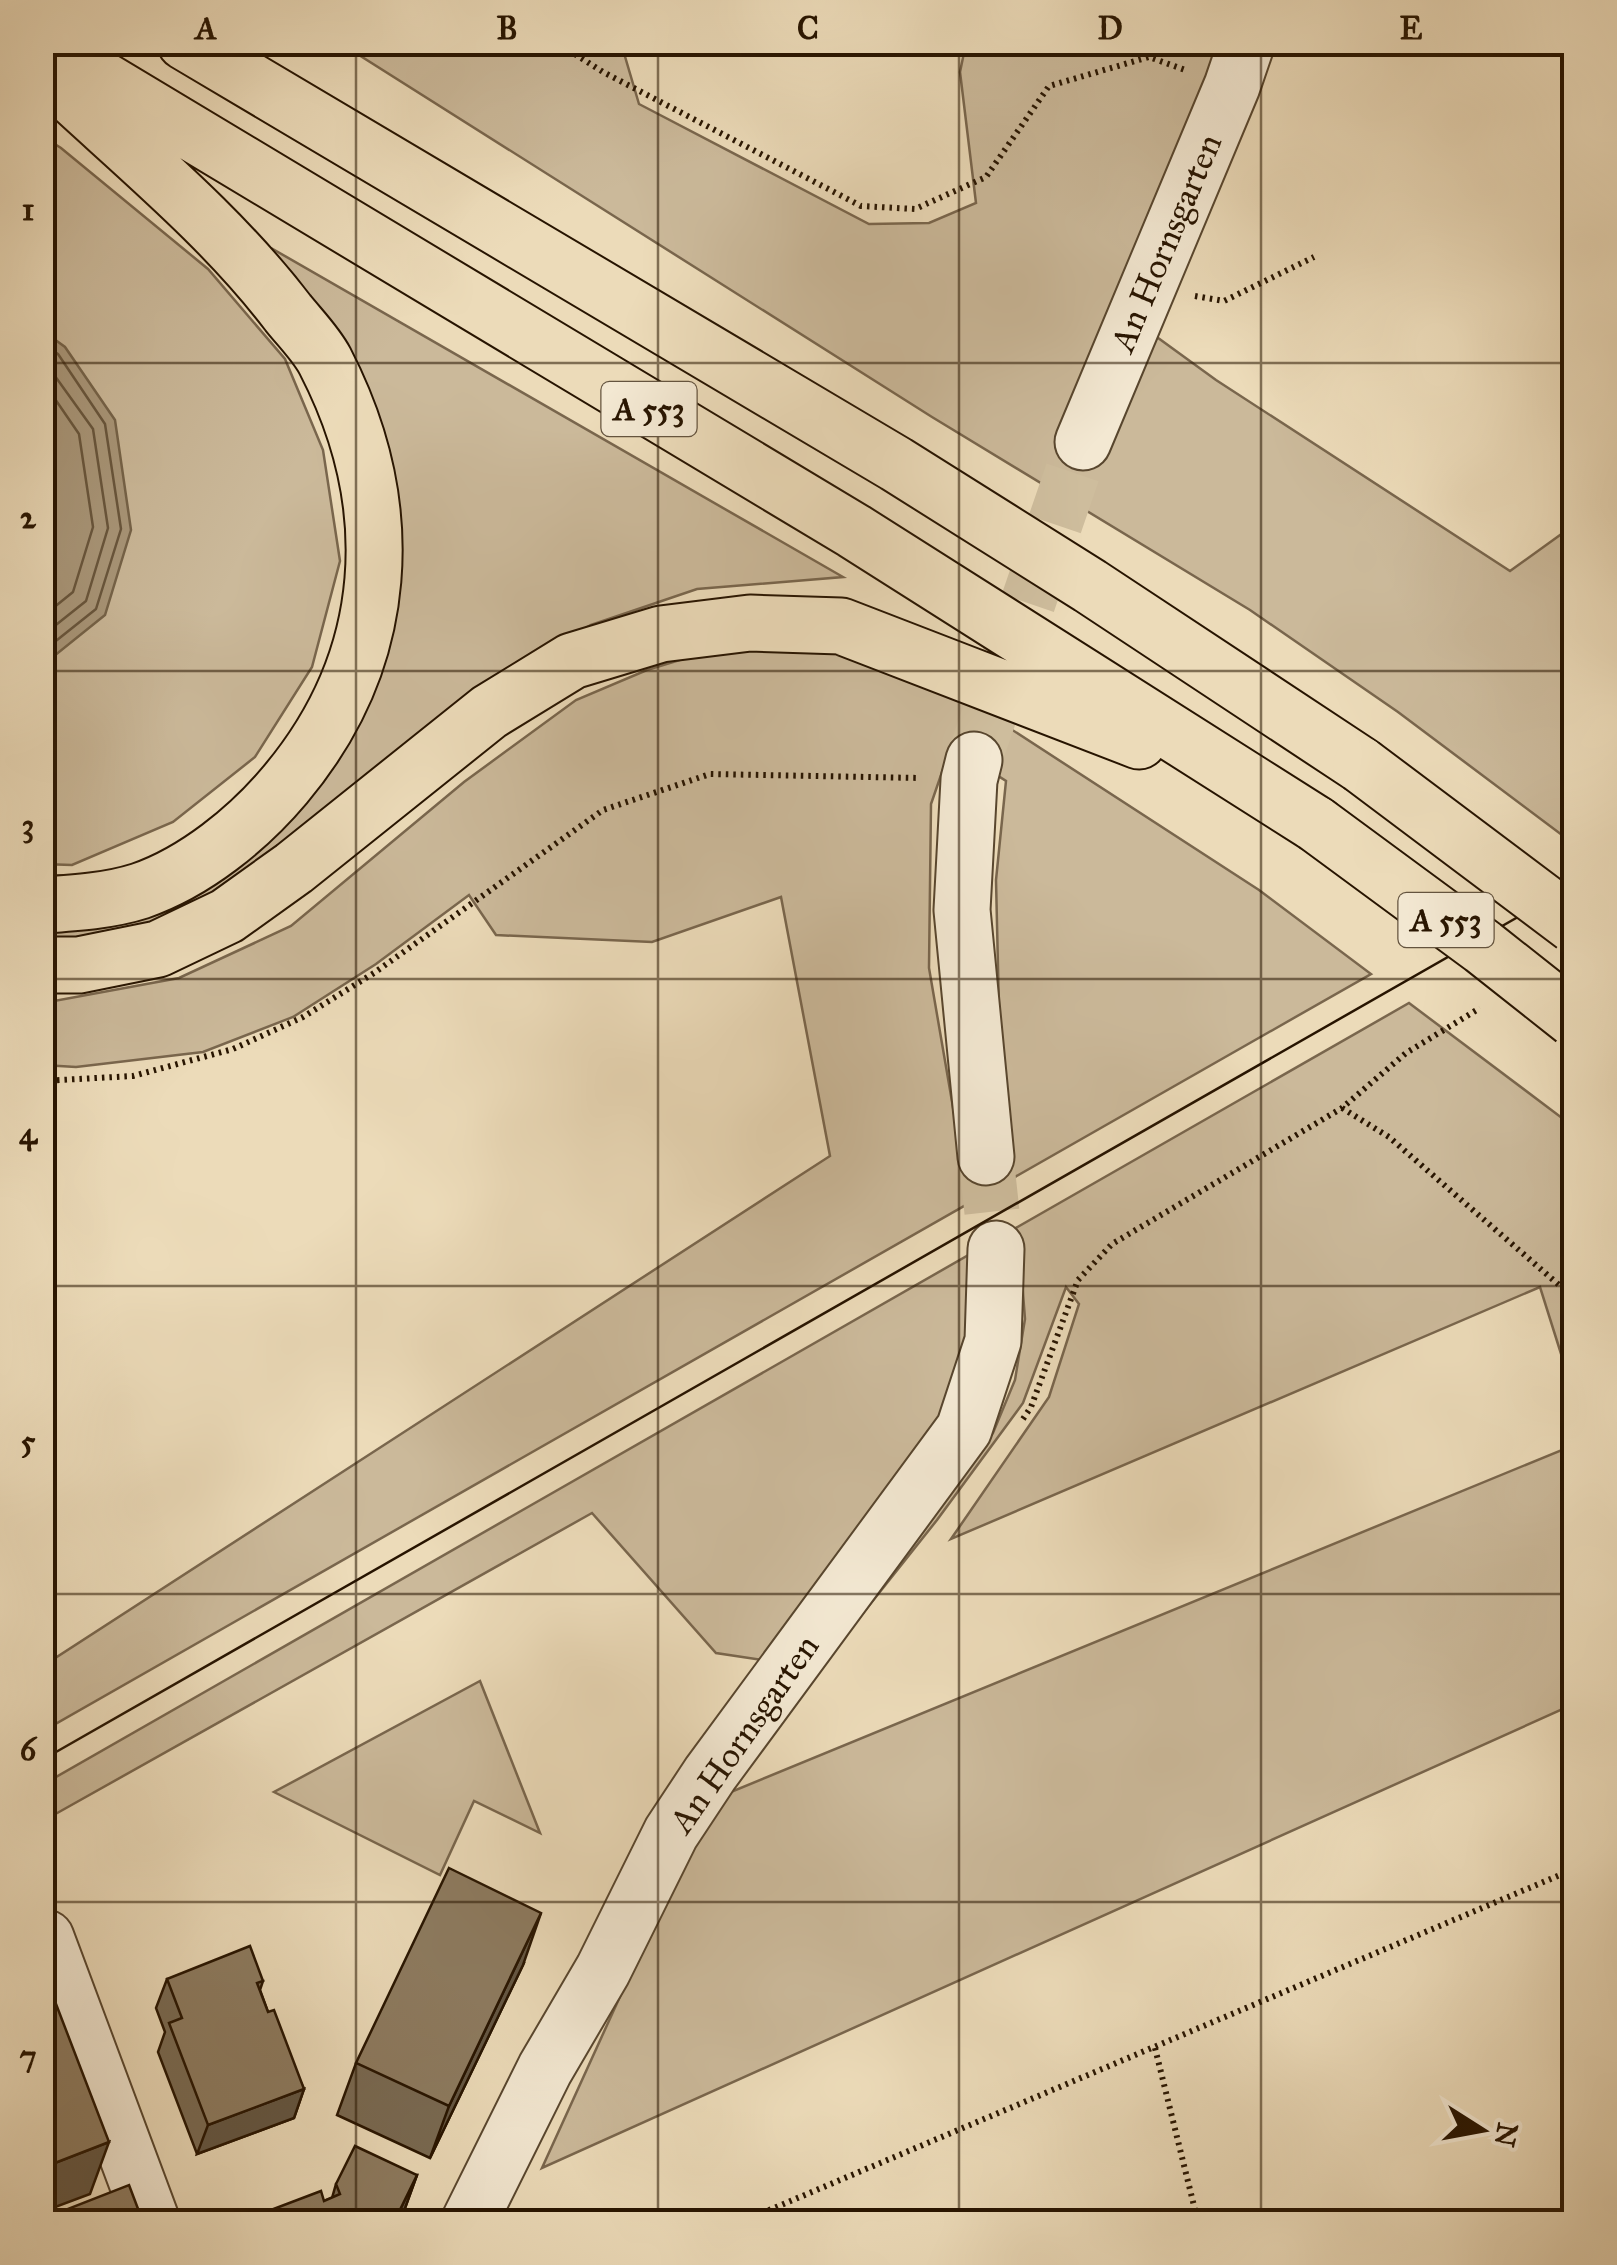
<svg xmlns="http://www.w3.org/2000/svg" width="1617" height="2265" font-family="'IM FELL Great Primer',serif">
<rect width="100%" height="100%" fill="#ecdbb9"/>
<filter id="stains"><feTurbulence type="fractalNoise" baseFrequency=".002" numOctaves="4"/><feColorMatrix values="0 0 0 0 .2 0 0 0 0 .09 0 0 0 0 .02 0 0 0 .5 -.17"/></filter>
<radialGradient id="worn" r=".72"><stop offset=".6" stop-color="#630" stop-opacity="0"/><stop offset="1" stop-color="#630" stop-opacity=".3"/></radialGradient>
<path fill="#cbb99a" stroke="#79664d" stroke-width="2.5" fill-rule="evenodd" d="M 340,43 L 621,43 L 639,104 L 869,224 L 929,223 L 976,203 L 960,72 L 966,43 L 1223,43 L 1121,311 L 1216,380 L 1510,571 L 1574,525 L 1574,844 L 1398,712 L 1250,610 L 932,417 Z
M 42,136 L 61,148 L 208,269 L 285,359 L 323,450 L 340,561 L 312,667 L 255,757 L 173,822 L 72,865 L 42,864 Z
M 271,248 L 843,577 L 697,589 L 591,625 L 501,675 L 239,886 L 159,925 L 43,945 L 43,923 L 225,864 L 396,576 L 391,458 L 354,360 L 295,286 Z
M 777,642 L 903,659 L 1259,890 L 1371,974 L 43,1731 L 43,1666 L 830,1156 L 781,897 L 652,942 L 496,935 L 469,895 L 376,964 L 293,1017 L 203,1052 L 76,1067 L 43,1065 L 43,1003 L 179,978 L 291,926 L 464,782 L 576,700 L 647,670 L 709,651 ZM 951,746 L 1006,781 L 996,880 L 999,1011 L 1010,1153 L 965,1177 L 929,968 L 931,804 Z
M 1409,1003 L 1574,1127 L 1574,1395 L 1540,1287 L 951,1539 L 1049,1397 L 1079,1304 L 1066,1287 L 1023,1403 L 937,1520 L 790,1705 L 993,1433 L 1015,1380 L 1025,1319 L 1019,1242 L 974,1385 L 776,1662 L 716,1653 L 592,1513 L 43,1821 L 42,1785 Z
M 1574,1445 L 1574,1704 L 542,2168 L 709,1801 Z
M 480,1681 L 540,1833 L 474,1801 L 440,1875 L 274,1792 Z"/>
<path fill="#a9977a" stroke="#756349" stroke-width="2.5" d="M 43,331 L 65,347 L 115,420 L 131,530 L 105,615 L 43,665 Z"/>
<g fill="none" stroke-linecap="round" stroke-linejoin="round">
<path stroke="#68563d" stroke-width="2.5" d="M 42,343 L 58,354 L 105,424 L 121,529 L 96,609 L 42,652
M 42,358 L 93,429 L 108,528 L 86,601 L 42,636
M 42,380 L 79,434 L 93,527 L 73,592 L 42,617"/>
<path stroke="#cebd9d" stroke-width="55" stroke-dasharray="55 28" stroke-linecap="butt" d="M 974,760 L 1083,442
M 986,1157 L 996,1249"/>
<defs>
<path id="minor" d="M 1083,442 L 1232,86 L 1247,42
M 974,760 L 969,780 L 962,910 L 986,1157
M 46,1938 L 152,2222
M 469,2222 L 545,2069 L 603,1970 L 671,1833 L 710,1774 L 964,1429 L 993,1341 L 996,1249"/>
<path id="highway" d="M 185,42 L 896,464 L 1090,586 L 1361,765
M 42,43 L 854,531 L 1316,824
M 42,905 C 74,903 109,901 140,891 C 195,872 248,829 285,785 C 391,659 400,506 325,361 C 316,344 300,328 288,313 C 221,225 132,153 52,78
M 42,965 L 79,965 L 158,949 L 227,916 L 294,868 L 489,712 L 572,661 L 661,634 L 750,623 L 841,626 L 1139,741"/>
</defs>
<use href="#minor" stroke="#58462e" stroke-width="59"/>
<use href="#highway" stroke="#271400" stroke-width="59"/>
<path stroke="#271400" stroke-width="6" stroke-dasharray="2.5 5" stroke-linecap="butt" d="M 556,42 L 603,72 L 861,206 L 915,209 L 986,177 L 1049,86 L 1149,57 L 1188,71
M 1195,296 L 1224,301 L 1314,257
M 42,1081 L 133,1076 L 233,1049 L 303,1017 L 374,973 L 603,810 L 710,774 L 920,778
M 1342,1108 L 1389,1137 L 1574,1298
M 1023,1419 L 1031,1407 L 1078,1280 L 1112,1244 L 1342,1108 L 1406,1053 L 1480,1008
M 1155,2048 L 1198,2222
M 741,2222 L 1574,1869"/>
<use href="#minor" stroke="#f3e8d2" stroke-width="55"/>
<use href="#highway" stroke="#ecdbb9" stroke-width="55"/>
<path stroke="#271400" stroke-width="2.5" d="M 42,1760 L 1574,885"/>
<defs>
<path id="highway-bridge" d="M 1361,765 L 1574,925
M 1316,824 L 1483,947 L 1574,1019"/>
</defs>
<use href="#highway-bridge" stroke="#271400" stroke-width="59" stroke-linecap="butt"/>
<use href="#highway-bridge" stroke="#ecdbb9" stroke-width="55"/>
</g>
<path fill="#796a53" stroke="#271400" stroke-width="2.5" d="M 523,1965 L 430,2158 L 337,2115 L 356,2063 Z
M 167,1979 L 263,1981 L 260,1990 L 268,2012 L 304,2089 L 294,2118 L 197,2154 L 158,2052 L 165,2032 L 156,2008 Z
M 417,2175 L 400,2222 L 239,2222 L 324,2201 L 332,2198 L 336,2184 Z"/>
<path fill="#635643" stroke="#271400" stroke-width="2.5" d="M 541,1913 L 523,1965 L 430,2158 L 449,2106 Z
M 304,2089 L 294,2118 L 197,2154 L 208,2125 Z
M 109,2142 L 90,2194 L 42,2212 L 42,2168 Z
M 417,2175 L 400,2222 L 394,2222 Z"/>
<path fill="#8d7b60" stroke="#271400" stroke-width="2.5" d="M 449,1868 L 541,1913 L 449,2106 L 356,2063 Z
M 250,1946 L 263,1981 L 257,1983 L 268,2012 L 274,2010 L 304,2089 L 208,2125 L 169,2023 L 182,2018 L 167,1979 Z
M 56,2004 L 109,2142 L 42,2168 L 42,2009 Z
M 355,2146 L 417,2175 L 394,2222 L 239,2222 L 321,2191 L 324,2201 L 340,2194 L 336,2184 Z
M 129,2185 L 143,2222 L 42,2222 L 42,2219 Z"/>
<path fill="none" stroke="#271400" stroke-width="2.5" stroke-opacity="0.55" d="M 356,42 L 356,2222M 658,42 L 658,2222M 959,42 L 959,2222M 1261,42 L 1261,2222M 42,363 L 1574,363M 42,671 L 1574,671M 42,979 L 1574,979M 42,1286 L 1574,1286M 42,1594 L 1574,1594M 42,1902 L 1574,1902"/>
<g text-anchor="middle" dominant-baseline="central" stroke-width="8" stroke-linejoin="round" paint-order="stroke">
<g fill="#f3e8d2" stroke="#64543f" stroke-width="2.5">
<rect x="601.5" y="382" width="95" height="54" rx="8"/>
<rect x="1398.5" y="893" width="95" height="54" rx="8"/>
</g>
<g font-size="32" font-weight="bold" fill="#271400">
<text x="649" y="409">A 553</text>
<text x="1446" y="920">A 553</text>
</g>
<g font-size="35" fill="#271400" stroke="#f3e8d2">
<text transform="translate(1166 243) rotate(-67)">An Hornsgarten</text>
<text transform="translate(744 1734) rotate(-55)">An Hornsgarten</text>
</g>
</g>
<rect width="1617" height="2265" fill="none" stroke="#ecdbb9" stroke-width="110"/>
<g transform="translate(1482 2130) rotate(101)" stroke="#f3e8d2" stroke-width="8" paint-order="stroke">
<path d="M0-8L18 38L0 25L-18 38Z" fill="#271400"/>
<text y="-15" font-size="28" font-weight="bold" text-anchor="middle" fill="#271400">N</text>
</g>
<rect x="55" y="55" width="1507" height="2155" fill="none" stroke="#271400" stroke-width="4"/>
<g font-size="32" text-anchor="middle" font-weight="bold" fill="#271400">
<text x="206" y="39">A</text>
<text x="507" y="39">B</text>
<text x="808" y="39">C</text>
<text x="1110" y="39">D</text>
<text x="1411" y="39">E</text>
<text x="28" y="220">1</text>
<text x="28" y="528">2</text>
<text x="28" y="836">3</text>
<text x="28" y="1144">4</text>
<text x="28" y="1452">5</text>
<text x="28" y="1760">6</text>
<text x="28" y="2067">7</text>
</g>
<rect width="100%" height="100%" filter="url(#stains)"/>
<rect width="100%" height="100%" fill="url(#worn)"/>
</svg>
